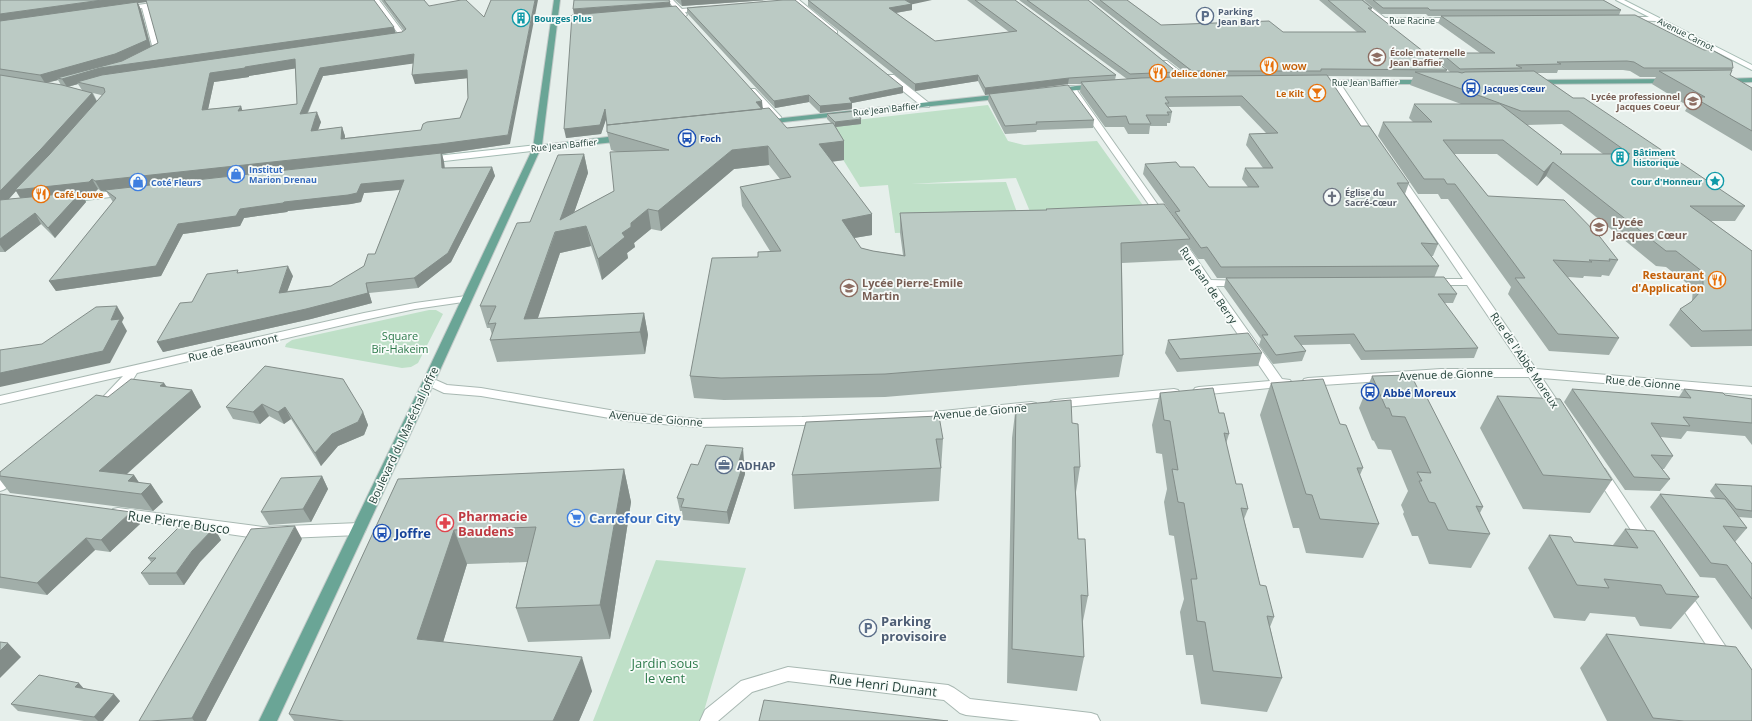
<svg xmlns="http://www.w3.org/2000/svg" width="1752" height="721" font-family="'Open Sans',sans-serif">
<rect width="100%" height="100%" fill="#e6efeb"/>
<path fill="#bfe0c8" d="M 988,105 L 1008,141 L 1024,145 L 1097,141 L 1147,211 L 1031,214 L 1016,178 L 911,184 L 1006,182 L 1019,218 L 1020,229 L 895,233 L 888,185 L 860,187 L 821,124 Z
M 429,310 L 436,310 L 443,314 L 418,363 L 411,367 L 402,368 L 285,347 L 286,344 L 292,340 Z
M 656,560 L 746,568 L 701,721 L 593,721 Z"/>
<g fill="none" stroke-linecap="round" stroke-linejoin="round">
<defs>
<path id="minor" d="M 172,0 L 188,0 L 185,2 L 149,7 L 161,50 L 152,57 L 146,57 L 146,53 L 153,49 L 142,8 L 124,11 L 121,9 L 124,7 Z
M 373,0 L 379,0 L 406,36 L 406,38 L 394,40 L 394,38 L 400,36 Z
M 667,0 L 673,0 L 682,9 L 702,7 L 705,9 L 702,11 L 685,12 L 687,15 L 684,17 L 678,13 L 663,13 L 663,11 L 675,9 Z
M 792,0 L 799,0 L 837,31 L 837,33 L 833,33 Z
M 1355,0 L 1362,0 L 1385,18 L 1454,18 L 1457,20 L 1454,22 L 1390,22 L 1392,24 L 1389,26 Z
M 587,15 L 590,17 L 589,18 L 554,22 L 551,20 L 554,18 Z
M 1627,17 L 1656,17 L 1659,19 L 1656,21 L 1625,20 L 1625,18 Z
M 1161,61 L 1167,61 L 1191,80 L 1191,84 L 1185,84 L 1161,65 Z
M 888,75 L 894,75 L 929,103 L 929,107 L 923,107 L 888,79 Z
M 1332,80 L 1338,80 L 1377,139 L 1376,141 L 1370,141 L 1331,82 Z
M 1068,86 L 1074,86 L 1165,215 L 1167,217 L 1165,219 L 1159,219 L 1067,88 Z
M 749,89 L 755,89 L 781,117 L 781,121 L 775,121 L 749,93 Z
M 1398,173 L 1401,174 L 1536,369 L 1752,387 L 1752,395 L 1542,378 L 1565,412 L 1564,415 L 1559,416 L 1554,415 L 1529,377 L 1441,377 L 1308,386 L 1304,385 L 1302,382 L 1304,379 L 1308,378 L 1441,369 L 1524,369 L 1467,285 L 1431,285 L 1426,282 L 1431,279 L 1463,279 L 1393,176 Z
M 1178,237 L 1182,238 L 1211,280 L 1245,281 L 1246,283 L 1241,286 L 1216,286 L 1282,379 L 1290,380 L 1292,383 L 1290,386 L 1199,395 L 1195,394 L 1193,391 L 1195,388 L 1199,387 L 1270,381 L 1173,240 Z
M 466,296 L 472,299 L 470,301 L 415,309 L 364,320 L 137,373 C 131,383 119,403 106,399 L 104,396 L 123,376 L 0,404 L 0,396 L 364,313 L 415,303 Z
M 429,377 L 447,385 L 481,388 L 627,413 L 698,419 L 802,417 L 943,411 L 1031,402 L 1036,403 L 1037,406 L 1036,409 L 1031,410 L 943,419 L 802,425 L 698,427 L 627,421 L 481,396 L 444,393 L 425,384 L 423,381 L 425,378 Z
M 1174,389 L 1178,390 L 1180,393 L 1178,396 L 1055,408 L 1051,407 L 1049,404 L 1051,401 L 1055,400 Z
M 1600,467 L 1605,469 L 1652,539 L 1654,543 L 1652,547 L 1647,549 L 1642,547 L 1593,472 L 1595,469 Z
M 15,468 L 20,470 L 22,473 C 18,480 8,489 0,491 L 0,478 L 10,470 Z
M 118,508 L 263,527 L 359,523 L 364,525 L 366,529 L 364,533 L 359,535 L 263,539 L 118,518 L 113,517 L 111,513 L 113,509 Z
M 1681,587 L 1687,589 L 1730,653 L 1732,658 L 1730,663 L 1724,665 L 1718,663 L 1675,597 L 1673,593 L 1675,589 Z
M 788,667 L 948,685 L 954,688 L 970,699 L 1091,713 L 1097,715 L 1100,721 L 1020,721 L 966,715 L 960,713 L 944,700 L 788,681 L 752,692 L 718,721 L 700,721 L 705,710 L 741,681 Z"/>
<path id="secondary" d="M 1616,0 L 1624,0 L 1752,65 L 1752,70 Z
M 537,145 L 541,148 L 540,150 L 427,163 L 423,160 L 427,157 Z
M 124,190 L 127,191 L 129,193 L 127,195 L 69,202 L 64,199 L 69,196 Z"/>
<path id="primary" d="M 554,0 L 560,0 L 542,145 L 624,135 L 628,138 L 624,141 L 540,150 L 435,381 L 277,721 L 259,721 L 423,381 L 533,148 Z
M 1752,78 L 1752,82 L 1723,83 L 1719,81 L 1723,79 Z
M 1669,79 L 1672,79 L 1672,83 L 1533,84 L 1529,82 L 1533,80 Z
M 1312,80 L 1427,80 L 1431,82 L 1427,84 L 1312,84 Z
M 1097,84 L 1101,86 L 1100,88 L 1056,92 L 1052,90 L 1056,88 Z
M 1003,94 L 1007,96 L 1006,98 L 765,124 L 761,122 L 765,120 Z"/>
</defs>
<use href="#minor" stroke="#a8b8b2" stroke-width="2"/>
<use href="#secondary" stroke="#a4bbb3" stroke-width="2"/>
<use href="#primary" stroke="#c2cac8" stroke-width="2"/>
<use href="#minor" fill="#fff" fill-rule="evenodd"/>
<use href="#secondary" fill="#fff" fill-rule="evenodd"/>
<use href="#primary" fill="#6aa596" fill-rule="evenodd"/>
</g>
<path fill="#a1aea9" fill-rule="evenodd" d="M 0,0 L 374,0 L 396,33 L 402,32 L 404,31 L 381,0 L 424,0 L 510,144 L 442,154 L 444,162 L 445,168 L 492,167 L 495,176 L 451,262 L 418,288 L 369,293 L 372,303 L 311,319 L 163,352 L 157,342 L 192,302 L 239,273 L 293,276 L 287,291 L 331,286 L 364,266 L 375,254 L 400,190 L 364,193 L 361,202 L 351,204 L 288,211 L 287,212 L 244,218 L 240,226 L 183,234 L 161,276 L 56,291 L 49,281 L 113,202 L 111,199 L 106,191 L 101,191 L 98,189 L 95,192 L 82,194 L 86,202 L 55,238 L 41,224 L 5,252 L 0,252 ZM 147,2 L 158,43 L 151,46 L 141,10 L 138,3 ZM 413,63 L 415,84 L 467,78 L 468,98 L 460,118 L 421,130 L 345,138 L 345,136 L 342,127 L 318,130 L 321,122 L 308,113 L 323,76 ZM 295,68 L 297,104 L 242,111 L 241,106 L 208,109 L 214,82 L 249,77 L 249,76 ZM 58,80 L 61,85 L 47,83 ZM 78,84 L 82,90 L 68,87 ZM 93,93 L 101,95 L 102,95 L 97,101 ZM 16,191 L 20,198 L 9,199 Z
M 675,0 L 766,0 L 682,6 Z
M 808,0 L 912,4 L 912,10 L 896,13 L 935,41 L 1009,32 L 967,0 L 1015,0 L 1116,75 L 1115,80 L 1127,79 L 1019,0 L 1088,0 L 1177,72 L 1176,77 L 1189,76 L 1091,0 L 1127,0 L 1161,25 L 1283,32 L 1357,32 L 1319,0 L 1362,0 L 1372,8 L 1371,11 L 1447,70 L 1446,72 L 1450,72 L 1438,61 L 1441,53 L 1480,53 L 1438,23 L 1441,16 L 1428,16 L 1426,14 L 1381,14 L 1364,0 L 1603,0 L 1621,10 L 1619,15 L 1733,68 L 1730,75 L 1752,88 L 1752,151 L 1685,111 L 1688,106 L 1652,84 L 1656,77 L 1640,77 L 1630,71 L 1623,70 L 1558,70 L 1557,73 L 1536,73 L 1573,98 L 1745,206 L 1735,221 L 1711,221 L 1752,251 L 1752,346 L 1691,347 L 1669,325 L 1680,309 L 1691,302 L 1692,301 L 1693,288 L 1666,267 L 1656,266 L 1546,176 L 1537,186 L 1497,154 L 1454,154 L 1488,196 L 1618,260 L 1609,276 L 1602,275 L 1601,277 L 1584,276 L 1583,278 L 1568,277 L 1619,338 L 1609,355 L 1549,351 L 1508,294 L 1511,287 L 1448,199 L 1441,199 L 1438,194 L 1418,194 L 1378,136 L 1383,122 L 1413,122 L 1409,118 L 1414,104 L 1461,104 L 1410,85 L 1413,77 L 1327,76 L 1361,126 L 1409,183 L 1405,194 L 1404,194 L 1438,244 L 1433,256 L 1431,256 L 1439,266 L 1434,278 L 1457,294 L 1453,303 L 1444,303 L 1478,348 L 1474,358 L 1361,360 L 1350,344 L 1301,345 L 1306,351 L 1302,361 L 1273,364 L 1259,345 L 1261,339 L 1224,287 L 1226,278 L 1217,278 L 1204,259 L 1198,259 L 1188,245 L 1185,260 L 1122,263 L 1123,355 L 1119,377 L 885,397 L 724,400 L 694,398 L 690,376 L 758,257 L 770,251 L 742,206 L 740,187 L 780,179 L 769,165 L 734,169 L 661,231 L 651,229 L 634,243 L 635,247 L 627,253 L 628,258 L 602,280 L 591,246 L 560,253 L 538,318 L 644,313 L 648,335 L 645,354 L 497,362 L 490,340 L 492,335 L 490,328 L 487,328 L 480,306 L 530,222 L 584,154 L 588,173 L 574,212 L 614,191 L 617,152 L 611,150 L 607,132 L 606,118 L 601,134 L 566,138 L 671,7 L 763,108 L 787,128 L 831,123 L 827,119 L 827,114 L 861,124 L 836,127 L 844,141 L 844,160 L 832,162 L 872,214 L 872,235 L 854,238 L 861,248 L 873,251 L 903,255 L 900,233 L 900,213 L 1046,210 L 1046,209 L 1174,217 L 1143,174 L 1145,164 L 1180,167 L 1209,187 L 1248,187 L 1242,179 L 1245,168 L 1263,168 L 1246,145 L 1249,134 L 1266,133 L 1240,106 L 1168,107 L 1172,112 L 1170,123 L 1167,123 L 1167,126 L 1150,126 L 1149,134 L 1128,134 L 1124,127 L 1105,127 L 1080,92 L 1081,84 L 1068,84 L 1018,91 L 1094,120 L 1093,128 L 1037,130 L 1036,132 L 1005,134 L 988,101 L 989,94 L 985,95 L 978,81 L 915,91 L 808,6 ZM 1562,124 L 1603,154 L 1561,154 L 1562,152 L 1527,125 Z
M 687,8 L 903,87 L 903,93 L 852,103 L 852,109 L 820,113 L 809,102 L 775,108 L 687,13 Z
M 1168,340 L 1262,353 L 1258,366 L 1177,372 L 1165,353 Z
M 265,366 L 363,412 L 368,425 L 364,435 L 338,446 L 321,466 L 291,419 L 284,424 L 269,416 L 260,424 L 233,419 L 226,407 Z
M 1372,376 L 1421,395 L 1483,507 L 1480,513 L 1490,534 L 1471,568 L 1429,564 L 1418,536 L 1412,536 L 1403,514 L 1404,512 L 1401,505 L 1408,491 L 1391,450 L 1378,449 L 1374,441 L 1372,440 L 1359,408 Z
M 164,383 L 167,387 L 192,390 L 201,407 L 127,474 L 134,475 L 139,483 L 151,484 L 163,502 L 153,511 L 10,493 L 0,480 L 0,472 L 108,397 Z
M 1271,383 L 1340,424 L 1363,468 L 1360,475 L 1379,524 L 1363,558 L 1306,553 L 1299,528 L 1293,528 L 1260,415 Z
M 1572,389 L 1679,397 L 1684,389 L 1752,399 L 1752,445 L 1745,436 L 1687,431 L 1681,439 L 1660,437 L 1673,456 L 1664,469 L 1662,469 L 1670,479 L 1660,491 L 1625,490 L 1564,402 Z
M 1160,393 L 1219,413 L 1229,434 L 1226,444 L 1236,484 L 1248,509 L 1244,519 L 1260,585 L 1274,617 L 1270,627 L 1282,678 L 1267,712 L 1201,704 L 1193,655 L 1186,655 L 1180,612 L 1184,599 L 1174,536 L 1169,535 L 1164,502 L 1167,489 L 1162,454 L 1156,453 L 1152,425 Z
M 1497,396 L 1612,480 L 1590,513 L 1523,509 L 1480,428 Z
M 1016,405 L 1072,423 L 1080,467 L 1076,492 L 1078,539 L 1088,596 L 1083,621 L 1084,657 L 1077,691 L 1007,683 L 1012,438 Z
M 806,422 L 943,439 L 939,501 L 794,509 L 792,475 Z
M 745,460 L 744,462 L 745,474 L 729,524 L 683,520 L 682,511 L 680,511 L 677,498 L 698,465 Z
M 624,469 L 631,502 L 610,639 L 528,642 L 516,608 L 527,562 L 467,564 L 443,642 L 592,691 L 579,721 L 294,721 L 289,714 L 398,479 Z
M 322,476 L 328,489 L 311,522 L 269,525 L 261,512 Z
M 1715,484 L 1752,486 L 1752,518 L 1738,517 L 1747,528 L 1735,542 L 1752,564 L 1752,630 L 1715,578 L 1700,577 L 1650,507 L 1660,494 L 1716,499 L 1710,491 Z
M 0,494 L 140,524 L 110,552 L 95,550 L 47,595 L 0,588 Z
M 214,528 L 221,540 L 200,562 L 184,585 L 149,585 L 141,573 L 151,562 L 148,558 Z
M 1625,529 L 1699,597 L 1671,629 L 1640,626 L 1635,617 L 1590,613 L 1585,621 L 1554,618 L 1528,568 L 1549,535 L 1574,542 L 1613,545 Z
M 302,539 L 206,721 L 139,721 Z
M 1606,634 L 1752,721 L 1607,721 L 1580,668 Z
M 84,688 L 120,701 L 103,721 L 84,721 L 18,711 L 11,704 Z"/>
<path fill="#838d89" d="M 102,0 L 161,0 L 138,3 L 141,10 L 151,48 L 394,27 L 396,35 L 77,82 L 78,84 L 67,87 L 62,79 L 57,78 L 58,80 L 45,83 L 40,75 L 0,23 L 0,14 Z
M 535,0 L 538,0 L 510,144 L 442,154 L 444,162 L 445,177 L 442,168 L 441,154 L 101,191 L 95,181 L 508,135 Z
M 681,0 L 766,0 L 682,6 Z
M 904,0 L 932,0 L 909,5 L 912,4 L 912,10 L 889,14 L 889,8 Z
M 670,2 L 671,8 L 574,15 L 573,9 Z
M 414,54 L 417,63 L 323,76 L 303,123 L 300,114 L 320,68 Z
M 295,59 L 298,68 L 249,76 L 249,77 L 214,82 L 206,119 L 202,110 L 210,73 L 245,67 Z
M 467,70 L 469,78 L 415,84 L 412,75 Z
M 978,75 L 978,81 L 915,91 L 915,84 Z
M 1069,78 L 1068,84 L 985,95 L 985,88 Z
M 903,87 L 903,93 L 852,103 L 852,109 L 820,113 L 820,106 L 849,98 Z
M 92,93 L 97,102 L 92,179 L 98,189 L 95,192 L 82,194 L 86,202 L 55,238 L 48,228 L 22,200 L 16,191 L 6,202 L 0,203 L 0,191 Z
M 809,95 L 809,102 L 775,108 L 774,101 Z
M 762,101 L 763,110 L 757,111 L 756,102 Z
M 241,106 L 244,116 L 238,111 Z
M 605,109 L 607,117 L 601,134 L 566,138 L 564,129 Z
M 317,112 L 321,122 L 314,141 L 311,131 Z
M 861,119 L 861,124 L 835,127 L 835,122 Z
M 342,127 L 345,136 L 344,148 L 341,139 Z
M 844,141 L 844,160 L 820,163 L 819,144 Z
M 768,146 L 769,165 L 734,169 L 661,231 L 658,211 L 732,150 Z
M 584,154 L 588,173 L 568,230 L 586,226 L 591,246 L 560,253 L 531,338 L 524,319 Z
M 1553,162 L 1546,176 L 1537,186 L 1544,172 Z
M 492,167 L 495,176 L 451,262 L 418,288 L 414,278 Z
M 404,180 L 407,189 L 364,193 L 361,202 L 351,204 L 288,211 L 287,212 L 244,218 L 240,226 L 183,234 L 161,276 L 56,291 L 49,281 L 178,224 L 240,209 L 284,202 L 361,184 Z
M 648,209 L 651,229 L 634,243 L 635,247 L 627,253 L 628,258 L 602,280 L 598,259 L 631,223 Z
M 35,213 L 41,224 L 5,252 L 0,245 L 0,239 Z
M 872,214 L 872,235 L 842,240 L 842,220 Z
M 288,266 L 293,276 L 283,303 L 279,293 Z
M 366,283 L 372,303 L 311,319 L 163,352 L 157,342 Z
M 117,306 L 124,318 L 122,322 L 127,331 L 110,363 L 0,387 L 0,373 L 111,320 Z
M 644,313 L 648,335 L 645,354 L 640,332 Z
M 164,383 L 174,400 L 160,386 Z
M 192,390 L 201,407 L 111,488 L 99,471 Z
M 262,404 L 269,416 L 260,424 L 253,412 Z
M 285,407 L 291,419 L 284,424 L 278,412 Z
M 363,412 L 368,425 L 364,435 L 338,446 L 321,466 L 315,453 L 332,434 Z
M 743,448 L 745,474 L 729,524 L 727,512 L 739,461 Z
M 624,469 L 631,502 L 610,639 L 600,605 Z
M 134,475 L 144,490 L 151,484 L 163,502 L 153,511 L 141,494 L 128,481 Z
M 322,476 L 328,489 L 311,522 L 303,509 Z
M 131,512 L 140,524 L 110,552 L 101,540 Z
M 295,526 L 302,539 L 206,721 L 194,721 L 192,718 Z
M 214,528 L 221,540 L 200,562 L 184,585 L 176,573 L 192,551 Z
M 454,530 L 467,564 L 434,672 L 417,639 Z
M 86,538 L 95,550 L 47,595 L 37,583 Z
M 8,643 L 21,657 L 0,678 L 0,651 Z
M 582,657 L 592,691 L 579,721 L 553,721 Z
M 79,683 L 85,690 L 75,687 Z
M 114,694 L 120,701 L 103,721 L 98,721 L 94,717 Z"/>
<path fill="#bbcac4" stroke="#838d89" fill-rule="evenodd" d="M 0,0 L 102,0 L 0,14 Z
M 146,0 L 374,0 L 394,27 L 100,68 L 62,79 L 57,78 L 122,61 L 158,43 Z
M 384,0 L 424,0 L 429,6 L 461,0 L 466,0 L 484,17 L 491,0 L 535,0 L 508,135 L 440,144 L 95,181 L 92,179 L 89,182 L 15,190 L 49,155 L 105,92 L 104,88 L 77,82 L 102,75 L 402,32 L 406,29 ZM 414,54 L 412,75 L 467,70 L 468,98 L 460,118 L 427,122 L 423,124 L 421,130 L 341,139 L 342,127 L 311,131 L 317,112 L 300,114 L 320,68 ZM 295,59 L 297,104 L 238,111 L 241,106 L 202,110 L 210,73 L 245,68 L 245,67 Z
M 574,0 L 669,0 L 670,2 L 573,9 Z
M 783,0 L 795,0 L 903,87 L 849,98 L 852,103 L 820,106 L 809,95 L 774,101 L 687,8 Z
M 808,0 L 905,0 L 912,4 L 889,8 L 935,41 L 1017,31 L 975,0 L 1015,0 L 1116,75 L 1069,78 L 985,88 L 978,75 L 915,84 Z
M 1027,0 L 1088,0 L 1177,72 L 1130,74 Z
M 1100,0 L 1127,0 L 1161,25 L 1269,21 L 1283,32 L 1366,32 L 1328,0 L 1362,0 L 1372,8 L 1368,8 L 1447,70 L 1331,69 L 1321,69 L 1321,71 L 1192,71 Z
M 1373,0 L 1603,0 L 1621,10 L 1430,10 L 1428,8 L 1383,8 Z
M 137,2 L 147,40 L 115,54 L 40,75 L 0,69 L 0,21 Z
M 676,6 L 762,101 L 756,102 L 762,109 L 607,125 L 605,109 L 600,125 L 564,129 L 572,15 Z
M 1635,15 L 1704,50 L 1712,50 L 1732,61 L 1733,68 L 1644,68 L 1634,62 L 1627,61 L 1557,62 L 1561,64 L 1516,65 L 1522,68 L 1460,69 L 1441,53 L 1495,53 L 1441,16 Z
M 1732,70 L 1730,75 L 1752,88 L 1752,131 L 1693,97 L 1705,97 L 1659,71 Z
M 1534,71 L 1573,98 L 1584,98 L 1745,206 L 1690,206 L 1752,251 L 1752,330 L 1702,331 L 1680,309 L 1691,302 L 1700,292 L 1703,286 L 1703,272 L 1676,251 L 1666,251 L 1553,162 L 1544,172 L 1503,140 L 1443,140 L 1488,196 L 1564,200 L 1600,237 L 1618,260 L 1609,259 L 1610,261 L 1589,260 L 1592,262 L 1553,260 L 1619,338 L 1558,334 L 1515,278 L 1525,278 L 1455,184 L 1447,184 L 1444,179 L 1424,179 L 1383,122 L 1432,122 L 1414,104 L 1500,104 L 1562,152 L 1560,154 L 1630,154 L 1569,111 L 1521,111 L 1415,72 L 1458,72 L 1462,73 L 1465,72 Z
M 0,75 L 62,85 L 92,93 L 41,149 L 0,191 Z
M 1327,75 L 1361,126 L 1369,126 L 1409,183 L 1397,183 L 1438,244 L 1421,243 L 1439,266 L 1221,267 L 1207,247 L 1201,248 L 1175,212 L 1180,211 L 1145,164 L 1176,162 L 1180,167 L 1194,167 L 1209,187 L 1259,187 L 1245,168 L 1273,168 L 1249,134 L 1278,133 L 1242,96 L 1165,97 L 1169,103 L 1165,103 L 1172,112 L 1167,112 L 1169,115 L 1146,115 L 1151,124 L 1129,124 L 1126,116 L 1107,117 L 1081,82 L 1141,78 L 1213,76 Z
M 1068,85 L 1094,120 L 1036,122 L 1037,124 L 1005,126 L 989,94 Z
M 769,108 L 787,128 L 833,123 L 844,141 L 819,144 L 872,214 L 842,220 L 861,248 L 873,251 L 905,256 L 900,213 L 1047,210 L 1046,209 L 1164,204 L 1190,239 L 1121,243 L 1123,355 L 885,374 L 721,378 L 690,376 L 712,258 L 758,257 L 758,252 L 781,251 L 740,187 L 791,177 L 768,146 L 732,150 L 658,211 L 648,209 L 631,223 L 631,227 L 622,233 L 625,237 L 598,259 L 586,226 L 555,232 L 524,319 L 644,313 L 640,332 L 490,340 L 496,323 L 488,324 L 496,306 L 480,306 L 517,223 L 530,222 L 558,155 L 584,154 L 560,220 L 614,191 L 610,152 L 669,150 L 607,132 L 607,125 Z
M 856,111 L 861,119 L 835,122 L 827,114 Z
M 441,153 L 442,168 L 492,167 L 448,253 L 414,278 L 366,283 L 368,293 L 306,309 L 157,342 L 180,303 L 192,302 L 207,274 L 238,270 L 237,273 L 288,266 L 279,293 L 331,286 L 364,266 L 368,254 L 375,254 L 404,180 L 361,184 L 357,193 L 348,195 L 284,202 L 283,203 L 240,209 L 236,216 L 178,224 L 156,266 L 49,281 L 116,198 L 105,190 Z
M 81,192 L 48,228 L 35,213 L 0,239 L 0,200 Z
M 1444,277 L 1457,294 L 1438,294 L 1478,348 L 1365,351 L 1354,334 L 1294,336 L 1306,351 L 1276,355 L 1262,335 L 1268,335 L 1226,278 Z
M 117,306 L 111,320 L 120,319 L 103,351 L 0,373 L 0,350 L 42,344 L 96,307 Z
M 1248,333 L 1262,353 L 1180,359 L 1168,340 Z
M 265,366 L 343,379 L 363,412 L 358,422 L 332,434 L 315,453 L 285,407 L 278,412 L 262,404 L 253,412 L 226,407 Z
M 1411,375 L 1421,395 L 1426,396 L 1483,507 L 1476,506 L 1490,534 L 1448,530 L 1435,503 L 1429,502 L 1419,481 L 1422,481 L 1417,472 L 1431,473 L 1405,417 L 1392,416 L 1389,408 L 1386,408 L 1372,376 Z
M 131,379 L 164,383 L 160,386 L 192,390 L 99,471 L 134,475 L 128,481 L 151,484 L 141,494 L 0,476 L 0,472 L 96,395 L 108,397 Z
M 1323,379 L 1340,424 L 1346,425 L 1363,468 L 1357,468 L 1379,524 L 1320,519 L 1312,495 L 1306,494 L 1271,383 Z
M 1213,388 L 1219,413 L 1224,413 L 1229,434 L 1224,433 L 1236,484 L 1242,484 L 1248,509 L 1241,508 L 1260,585 L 1266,586 L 1274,617 L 1267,616 L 1282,678 L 1213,671 L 1205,622 L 1197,621 L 1191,579 L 1197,579 L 1184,503 L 1178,502 L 1172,469 L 1178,470 L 1170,421 L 1164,420 L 1160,393 Z
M 1572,389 L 1691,398 L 1684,389 L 1723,393 L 1725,395 L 1752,399 L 1752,423 L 1683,417 L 1690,426 L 1651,423 L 1673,456 L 1651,455 L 1670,479 L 1634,477 Z
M 1497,396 L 1560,399 L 1612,480 L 1543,475 Z
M 1071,400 L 1072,423 L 1078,424 L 1080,467 L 1074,467 L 1078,539 L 1085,539 L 1088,596 L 1081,595 L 1084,657 L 1012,649 L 1016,405 Z
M 939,416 L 943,439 L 936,439 L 941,468 L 792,475 L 806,422 Z
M 706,445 L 743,448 L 739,461 L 744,462 L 727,512 L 681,507 L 684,499 L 677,498 L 691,464 L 698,465 Z
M 624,469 L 600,605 L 516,608 L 536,527 L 454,530 L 417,639 L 582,657 L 553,721 L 344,721 L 289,714 L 398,479 Z
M 322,476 L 303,509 L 261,512 L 281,478 Z
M 1715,484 L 1752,486 L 1752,511 L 1736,509 Z
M 0,494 L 131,512 L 101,540 L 86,538 L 37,583 L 0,577 Z
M 1660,494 L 1725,499 L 1747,528 L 1723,526 L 1752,564 L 1752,599 L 1727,565 L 1711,563 Z
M 182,524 L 214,528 L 192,551 L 176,573 L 141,573 L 156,558 L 148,558 Z
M 295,526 L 192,718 L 151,721 L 139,721 L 251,529 Z
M 1625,529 L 1654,531 L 1699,597 L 1666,594 L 1661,585 L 1604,579 L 1609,588 L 1577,585 L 1549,535 L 1571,537 L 1574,542 L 1638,548 Z
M 1606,634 L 1736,647 L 1752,670 L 1752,721 L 1684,721 L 1653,718 Z
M 0,642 L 8,643 L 0,651 Z
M 39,675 L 79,683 L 75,687 L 114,694 L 94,717 L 11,704 Z
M 764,700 L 948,721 L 759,721 Z"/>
<defs>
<symbol id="parking-ring" viewBox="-11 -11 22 22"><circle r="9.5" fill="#f7fbf9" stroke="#5c6f8a" stroke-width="1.5"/><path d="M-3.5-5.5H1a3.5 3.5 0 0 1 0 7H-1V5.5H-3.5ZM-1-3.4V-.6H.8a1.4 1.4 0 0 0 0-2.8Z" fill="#5c6f8a"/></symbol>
<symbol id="building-ring" viewBox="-11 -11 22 22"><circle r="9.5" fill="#f7fbf9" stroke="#0f9aa8" stroke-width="1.5"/><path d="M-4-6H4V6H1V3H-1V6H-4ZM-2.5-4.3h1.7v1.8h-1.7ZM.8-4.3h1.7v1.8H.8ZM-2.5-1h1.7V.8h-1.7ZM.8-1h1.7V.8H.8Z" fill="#0f9aa8"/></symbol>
<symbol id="school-ring" viewBox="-11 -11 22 22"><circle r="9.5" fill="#f7fbf9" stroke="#8d6e63" stroke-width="1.5"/><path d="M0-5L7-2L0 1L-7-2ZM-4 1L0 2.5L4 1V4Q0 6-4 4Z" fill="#8d6e63"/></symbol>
<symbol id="restaurant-ring" viewBox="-11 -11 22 22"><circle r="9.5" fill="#f7fbf9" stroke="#e8710a" stroke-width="1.5"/><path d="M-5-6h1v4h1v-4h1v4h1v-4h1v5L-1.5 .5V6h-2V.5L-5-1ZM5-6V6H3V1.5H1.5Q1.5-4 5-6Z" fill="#e8710a"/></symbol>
<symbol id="bus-ring" viewBox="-11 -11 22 22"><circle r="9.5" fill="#f7fbf9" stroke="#1a4fb4" stroke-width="1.5"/><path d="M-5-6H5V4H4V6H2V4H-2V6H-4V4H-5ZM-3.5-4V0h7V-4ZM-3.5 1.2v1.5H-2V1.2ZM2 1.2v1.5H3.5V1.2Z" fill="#1a4fb4"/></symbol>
<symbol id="bar-ring" viewBox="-11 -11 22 22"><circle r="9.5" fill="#f7fbf9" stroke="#e8710a" stroke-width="1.5"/><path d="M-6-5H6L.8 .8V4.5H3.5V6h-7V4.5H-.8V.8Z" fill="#e8710a"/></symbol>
<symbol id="shop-ring" viewBox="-11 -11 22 22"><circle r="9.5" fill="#f7fbf9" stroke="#3f7fe0" stroke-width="1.5"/><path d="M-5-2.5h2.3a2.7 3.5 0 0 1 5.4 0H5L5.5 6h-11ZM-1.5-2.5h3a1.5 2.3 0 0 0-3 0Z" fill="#3f7fe0"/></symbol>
<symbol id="sight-ring" viewBox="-11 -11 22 22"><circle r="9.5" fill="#f7fbf9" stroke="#0f9aa8" stroke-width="1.5"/><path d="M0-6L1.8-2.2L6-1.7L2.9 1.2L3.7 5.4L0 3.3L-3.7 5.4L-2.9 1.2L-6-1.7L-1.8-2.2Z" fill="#0f9aa8"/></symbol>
<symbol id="church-ring" viewBox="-11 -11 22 22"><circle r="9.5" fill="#f7fbf9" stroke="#6b7280" stroke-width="1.5"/><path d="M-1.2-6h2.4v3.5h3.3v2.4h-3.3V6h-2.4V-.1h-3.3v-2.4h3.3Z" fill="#6b7280"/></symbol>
<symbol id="office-ring" viewBox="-11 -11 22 22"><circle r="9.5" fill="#f7fbf9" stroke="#5c6f8a" stroke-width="1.5"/><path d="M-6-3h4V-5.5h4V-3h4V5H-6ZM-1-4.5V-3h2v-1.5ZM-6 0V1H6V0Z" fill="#5c6f8a"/></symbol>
<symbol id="supermarket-ring" viewBox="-11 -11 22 22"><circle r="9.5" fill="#f7fbf9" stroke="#3f7fe0" stroke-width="1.5"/><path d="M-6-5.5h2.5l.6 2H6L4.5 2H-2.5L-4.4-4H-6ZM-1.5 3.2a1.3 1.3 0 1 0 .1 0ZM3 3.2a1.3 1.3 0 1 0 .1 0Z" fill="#3f7fe0"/></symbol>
<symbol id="pharmacy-ring" viewBox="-11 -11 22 22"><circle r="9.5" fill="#f7fbf9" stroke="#e0444e" stroke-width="1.5"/><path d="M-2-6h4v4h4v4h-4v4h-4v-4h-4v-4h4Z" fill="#e0444e"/></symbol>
</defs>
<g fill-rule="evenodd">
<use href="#parking-ring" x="1195" y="6" width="20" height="20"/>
<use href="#building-ring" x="511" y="8" width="20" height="20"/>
<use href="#school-ring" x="1367" y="47" width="20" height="20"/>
<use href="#restaurant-ring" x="1259" y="56" width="20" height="20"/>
<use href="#restaurant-ring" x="1148" y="63" width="20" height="20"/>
<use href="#bus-ring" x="1461" y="78" width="20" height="20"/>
<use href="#bar-ring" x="1307" y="83" width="20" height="20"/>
<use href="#school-ring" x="1683" y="91" width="20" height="20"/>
<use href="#bus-ring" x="677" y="128" width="20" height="20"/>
<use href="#building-ring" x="1610" y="147" width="20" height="20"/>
<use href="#shop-ring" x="226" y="164" width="20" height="20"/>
<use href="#sight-ring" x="1705" y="171" width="20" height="20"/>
<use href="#shop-ring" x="128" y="172" width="20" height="20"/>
<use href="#restaurant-ring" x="31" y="184" width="20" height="20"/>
<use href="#church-ring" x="1322" y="187" width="20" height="20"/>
<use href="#school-ring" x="1589" y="217" width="20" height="20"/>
<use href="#restaurant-ring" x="1707" y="270" width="20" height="20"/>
<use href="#school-ring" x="839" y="278" width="20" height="20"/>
<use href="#bus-ring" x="1360" y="382" width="20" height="20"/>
<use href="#office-ring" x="714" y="455" width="20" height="20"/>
<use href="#supermarket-ring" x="566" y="508" width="20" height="20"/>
<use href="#pharmacy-ring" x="435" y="513" width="20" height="20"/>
<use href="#bus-ring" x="372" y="523" width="20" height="20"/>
<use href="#parking-ring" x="858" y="618" width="20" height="20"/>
</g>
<g text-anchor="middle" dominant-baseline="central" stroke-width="3.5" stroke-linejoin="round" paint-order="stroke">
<g font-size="9" font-weight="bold" fill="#4e5e75" stroke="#f7fbf9" text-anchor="start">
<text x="1218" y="11">Parking<tspan x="1218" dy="10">Jean Bart</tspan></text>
</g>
<g font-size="9" font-weight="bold" fill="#0d838f" stroke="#f7fbf9" text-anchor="start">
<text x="534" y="18">Bourges Plus</text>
<text x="1633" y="152">Bâtiment<tspan x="1633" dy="10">historique</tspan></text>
<text x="1702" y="181" text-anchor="end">Cour d'Honneur</text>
</g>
<g font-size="9" fill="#24423a" stroke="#f7fbf9">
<text x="1412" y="20">Rue Racine</text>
<text transform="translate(1686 34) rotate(27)">Avenue Carnot</text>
<text x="1365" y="82">Rue Jean Baffier</text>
<text transform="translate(886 109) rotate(-6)">Rue Jean Baffier</text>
<text transform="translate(564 145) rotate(-6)">Rue Jean Baffier</text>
</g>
<g font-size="9" font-weight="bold" fill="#785e54" stroke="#f7fbf9" text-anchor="start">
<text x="1390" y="52">École maternelle<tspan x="1390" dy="10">Jean Baffier</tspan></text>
<text x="1680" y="96" text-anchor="end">Lycée professionnel<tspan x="1680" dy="10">Jacques Coeur</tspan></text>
</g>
<g font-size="9" font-weight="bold" fill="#c56008" stroke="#f7fbf9" text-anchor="start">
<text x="1282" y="66">WOW</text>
<text x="1171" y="73">delice doner</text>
<text x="1304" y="93" text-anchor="end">Le Kilt</text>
<text x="54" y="194">Café Louve</text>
</g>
<g font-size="9" font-weight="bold" fill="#164399" stroke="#f7fbf9" text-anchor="start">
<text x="1484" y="88">Jacques Cœur</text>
<text x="700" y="138">Foch</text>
</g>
<g font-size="9" font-weight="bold" fill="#366cbe" stroke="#f7fbf9" text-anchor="start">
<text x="249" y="169">Institut<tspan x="249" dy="10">Marion Drenau</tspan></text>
<text x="151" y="182">Coté Fleurs</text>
</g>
<g font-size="9" font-weight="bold" fill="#5b616d" stroke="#f7fbf9" text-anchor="start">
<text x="1345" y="192">Église du<tspan x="1345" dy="10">Sacré-Cœur</tspan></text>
</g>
<g font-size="11" font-weight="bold" fill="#785e54" stroke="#f7fbf9" text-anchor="start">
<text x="1612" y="221">Lycée<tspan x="1612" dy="13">Jacques Cœur</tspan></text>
<text x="862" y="282">Lycée Pierre-Emile<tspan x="862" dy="13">Martin</tspan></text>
</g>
<g font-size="11" font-weight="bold" fill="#c56008" stroke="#f7fbf9" text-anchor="end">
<text x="1704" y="274">Restaurant<tspan x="1704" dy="13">d'Application</tspan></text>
</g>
<g font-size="11" fill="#24423a" stroke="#f7fbf9">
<text transform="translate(1209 285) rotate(55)">Rue Jean de Berry</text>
<text transform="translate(233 347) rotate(-13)">Rue de Beaumont</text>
<text transform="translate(1525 360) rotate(56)">Rue de l'Abbé Moreux</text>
<text transform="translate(1446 374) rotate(-2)">Avenue de Gionne</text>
<text transform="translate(1643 382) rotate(5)">Rue de Gionne</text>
<text transform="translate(980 411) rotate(-5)">Avenue de Gionne</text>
<text transform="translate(656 418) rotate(5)">Avenue de Gionne</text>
<text transform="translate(403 435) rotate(-65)">Boulevard du Maréchal Joffre</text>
</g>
<g font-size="11" fill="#2d7a4b" stroke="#f7fbf9">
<text x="400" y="335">Square<tspan x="400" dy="13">Bir-Hakeim</tspan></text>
</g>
<g font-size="11" font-weight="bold" fill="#164399" stroke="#f7fbf9" text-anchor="start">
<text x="1383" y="392">Abbé Moreux</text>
</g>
<g font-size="11" font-weight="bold" fill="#4e5e75" stroke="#f7fbf9" text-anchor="start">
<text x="737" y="465">ADHAP</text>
</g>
<g font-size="13" font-weight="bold" fill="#be3a42" stroke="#f7fbf9" text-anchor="start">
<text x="458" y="516">Pharmacie<tspan x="458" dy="15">Baudens</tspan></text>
</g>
<g font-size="13" font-weight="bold" fill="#366cbe" stroke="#f7fbf9" text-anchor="start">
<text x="589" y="518">Carrefour City</text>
</g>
<g font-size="13" fill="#24423a" stroke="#f7fbf9">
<text transform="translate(179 522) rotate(8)">Rue Pierre Busco</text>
<text transform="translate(883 685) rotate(7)">Rue Henri Dunant</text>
</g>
<g font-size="13" font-weight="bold" fill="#164399" stroke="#f7fbf9" text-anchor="start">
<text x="395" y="533">Joffre</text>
</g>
<g font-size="13" font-weight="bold" fill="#4e5e75" stroke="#f7fbf9" text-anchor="start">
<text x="881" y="621">Parking<tspan x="881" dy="15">provisoire</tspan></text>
</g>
<g font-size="13" fill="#2d7a4b" stroke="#f7fbf9">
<text x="665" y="663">Jardin sous<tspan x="665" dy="15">le vent</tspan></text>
</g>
</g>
</svg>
